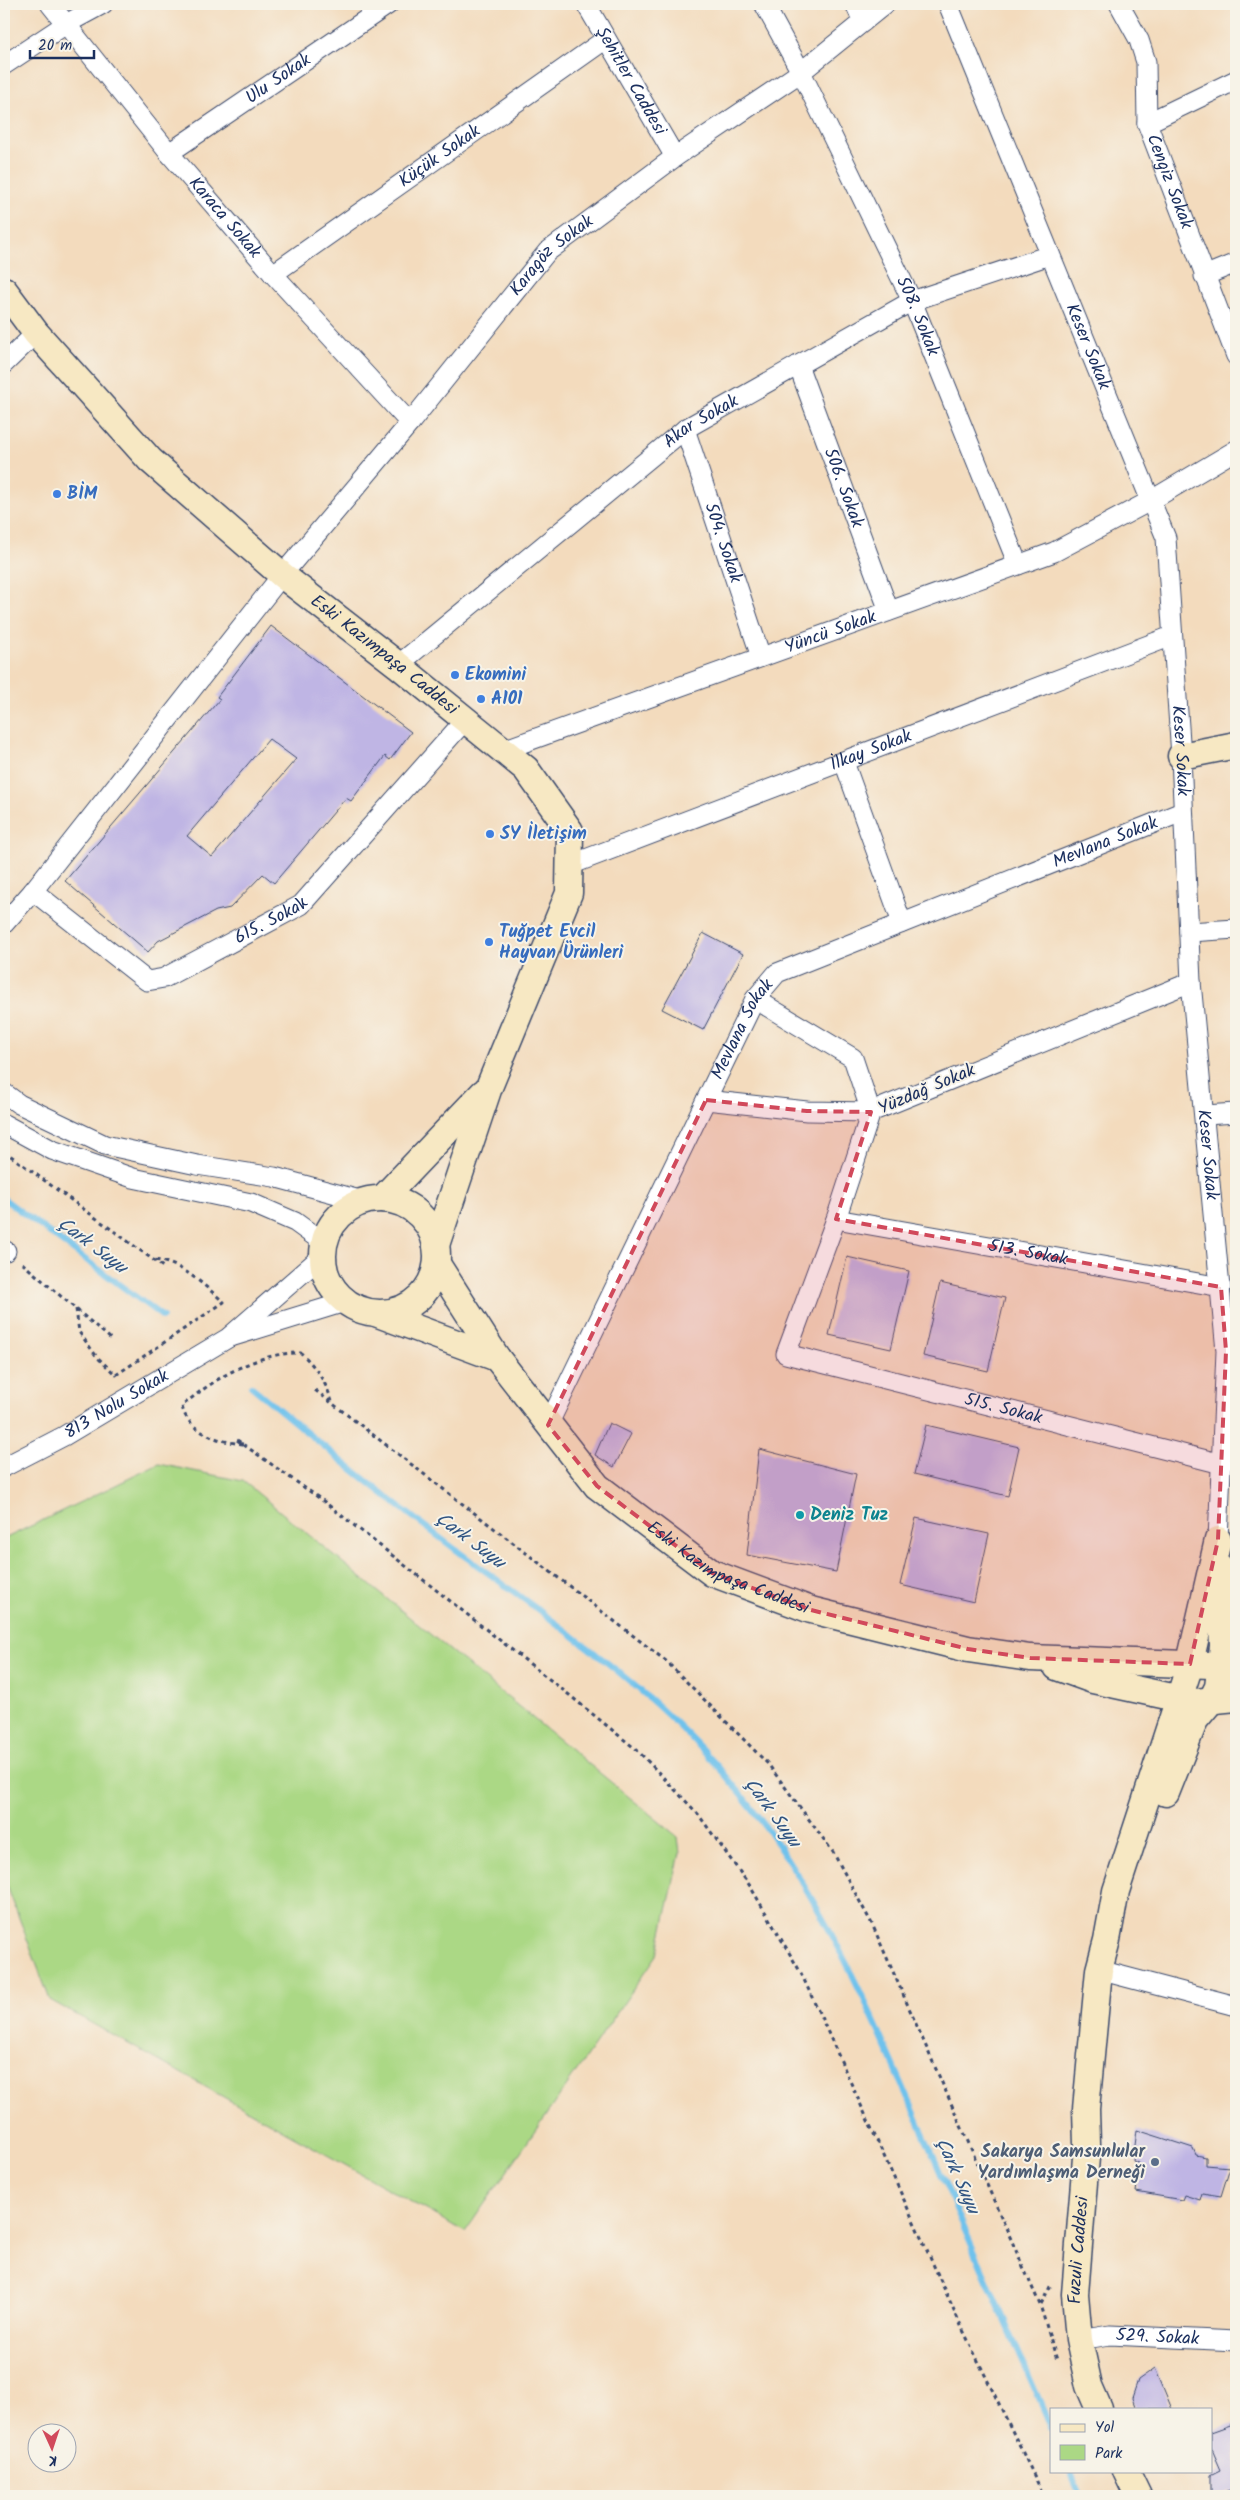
<svg xmlns="http://www.w3.org/2000/svg" width="1240" height="2500" font-family="Kalam,sans-serif">
<rect width="100%" height="100%" fill="#f7f3e8"/>
<filter id="ink" filterUnits="userSpaceOnUse"><feTurbulence type="fractalNoise" baseFrequency=".02" numOctaves="2"/><feDisplacementMap in="SourceGraphic" scale="10" xChannelSelector="R" yChannelSelector="G"/><feConvolveMatrix kernelMatrix="1 2 1 2 8 2 1 2 1" color-interpolation-filters="sRGB"/></filter>
<filter id="wash" filterUnits="userSpaceOnUse"><feTurbulence type="fractalNoise" baseFrequency=".0096" numOctaves="4" result="noise"/><feDisplacementMap in="SourceGraphic" scale="20" xChannelSelector="R" yChannelSelector="G"/><feGaussianBlur stdDeviation="1.12" result="paint"/><feColorMatrix in="noise" values="0 0 0 0 0 0 0 0 0 0 0 0 0 0 0 0 0 1.4 0 .05"/><feComposite in="paint" operator="in"/></filter>
<g filter="url(#wash)">
<rect width="100%" height="100%" fill="#f3dbbd"/>
<path fill="#abd885" stroke="#638472" d="M 159,1464 L 243,1481 L 678,1837 L 680,1853 L 657,1955 L 465,2232 L 50,2000 L 4,1878 L 4,1539 Z"/>
<g fill="none" stroke-linecap="round" stroke-linejoin="round">
<path stroke="#70c2ec" stroke-width="6" d="M 4,1199 L 163,1317
M 251,1386 C 320,1444 390,1501 463,1555 C 555,1622 651,1688 726,1776 C 822,1888 877,2026 935,2160 C 973,2250 1013,2338 1051,2427
M 1070,2471 L 1081,2496"/>
</g>
<g id="blocks">
<path fill="#bfb5e4" fill-rule="evenodd" d="M 271,626 L 411,732 L 390,760 L 385,756 L 351,801 L 346,798 L 274,883 L 263,874 L 230,908 L 216,911 L 158,941 L 148,952 L 65,881 L 220,699 L 217,697 ZM 269,739 L 296,759 L 212,857 L 187,836 Z
M 703,933 L 743,954 L 703,1030 L 662,1009 Z
M 847,1257 L 909,1271 L 891,1349 L 829,1335 Z
M 940,1283 L 1005,1298 L 988,1371 L 923,1356 Z
M 609,1423 L 631,1434 L 614,1467 L 595,1455 Z
M 926,1425 L 1019,1447 L 1008,1496 L 914,1474 Z
M 759,1449 L 856,1474 L 836,1572 L 747,1555 Z
M 916,1518 L 989,1534 L 974,1602 L 900,1585 Z
M 1137,2130 L 1193,2148 L 1196,2155 L 1206,2157 L 1206,2165 L 1230,2167 L 1221,2196 L 1202,2193 L 1200,2200 L 1184,2195 L 1182,2200 L 1136,2192 L 1140,2164 L 1133,2161 Z
M 1155,2368 L 1172,2409 L 1136,2409 L 1132,2398 L 1138,2380 Z
M 1236,2423 L 1236,2496 L 1232,2496 L 1230,2490 L 1211,2496 L 1211,2475 L 1221,2470 L 1211,2447 L 1211,2432 Z"/>
</g>
</g>
<g filter="url(#ink)">
<use href="#blocks" fill-opacity="0" stroke="#3b496c" stroke-width="1"/>
<g fill="none" stroke-linecap="round" stroke-linejoin="round">
<defs>
<g id="street">
<path id="s1" d="M 50,4 L 169,153 L 273,274 L 410,423"/>
<path id="s2" d="M 586,4 L 675,157"/>
<path id="s3" d="M 764,4 L 801,72 L 912,301 L 1018,565"/>
<path d="M 855,4 L 863,22"/>
<path id="s4" d="M 948,4 L 1166,538 L 1181,756 L 1191,982 L 1226,1351 L 1218,1540"/>
<path id="s5" d="M 1119,4 L 1139,40 L 1146,62 L 1147,123 L 1236,356"/>
<path d="M 4,65 L 66,24 L 103,4"/>
<path d="M 1147,123 L 1236,80"/>
<path id="s6" d="M 169,153 L 389,4"/>
<path id="s7" d="M 273,274 L 606,39"/>
<path d="M 1204,276 L 1236,263"/>
<path d="M 4,364 L 36,333"/>
<path id="s8" d="M 798,365 L 889,611"/>
<path id="s9" d="M 685,429 L 761,657"/>
<path id="s10" d="M 398,665 L 685,429 L 912,301 L 1050,255"/>
<path id="s11" d="M 503,750 L 1054,552 L 1150,501 L 1236,450"/>
<path d="M 844,762 L 902,923"/>
<path id="s12" d="M 570,865 L 1172,636"/>
<path id="s13" d="M 33,891 L 147,981 L 164,978 L 301,905 L 466,719"/>
<path id="s14" d="M 4,924 L 33,891 L 282,575 L 410,423 L 547,252 L 675,157 L 801,72 L 885,4"/>
<path d="M 1189,932 L 1236,929"/>
<path id="s15" d="M 1191,982 L 871,1112 L 836,1219 L 786,1354 L 1222,1464"/>
<path d="M 4,1093 L 19,1104 L 105,1145 L 197,1165 L 274,1177 L 363,1201"/>
<path d="M 706,1100 L 807,1111 L 871,1112 L 853,1058 L 755,999"/>
<path d="M 1205,1115 L 1236,1113"/>
<path d="M 4,1124 L 52,1150 L 133,1178 L 251,1203 L 295,1222 L 324,1243"/>
<path id="s16" d="M 836,1219 L 1221,1287"/>
<path d="M 4,1251 L 6,1251"/>
<path d="M 234,1336 L 345,1302"/>
<path id="s17" d="M 548,1425 L 755,999 L 777,973 L 1182,812"/>
<path id="s18" d="M 4,1467 L 64,1436 L 228,1338 L 322,1256"/>
<path d="M 1099,1970 L 1236,2006"/>
<path id="s19" d="M 1079,2340 L 1110,2335 L 1236,2341"/>
</g>
<g id="secondary">
<path id="s20" d="M 4,290 L 36,333 L 150,460 L 282,575 L 398,665 L 526,769 L 570,831 L 569,893 L 489,1087 L 436,1245"/>
<path d="M 1181,756 L 1236,745"/>
<circle cx="380" cy="1256" r="57"/>
<path d="M 382,1199 L 483,1093"/>
<path id="s21" d="M 437,1264 L 497,1358 L 597,1486 L 712,1573 L 811,1610 L 968,1649 L 1030,1658 L 1236,1666"/>
<path d="M 378,1314 L 497,1358"/>
<path d="M 1057,1667 L 1093,1680 L 1195,1702 L 1236,1698"/>
<path d="M 1166,1793 L 1195,1720 L 1211,1701 L 1218,1687 L 1223,1646 L 1220,1568"/>
<path id="s22" d="M 1099,2409 L 1089,2386 L 1079,2340 L 1075,2294 L 1087,2145 L 1086,2109 L 1099,1970 L 1107,1940 L 1116,1891 L 1188,1671 L 1218,1540"/>
<path d="M 1126,2471 L 1138,2496"/>
</g>
</defs>
<use href="#street" stroke="#3b496c" stroke-width="21"/>
<use href="#secondary" stroke="#3b496c" stroke-width="29"/>
<path stroke="#3b496c" stroke-width="3" stroke-dasharray="4 4" stroke-linecap="butt" d="M 4,1151 L 163,1267
M 22,1263 L 111,1339
M 76,1309 L 79,1332 L 97,1357 L 116,1375 L 224,1302 C 203,1285 183,1263 154,1260
M 315,1390 L 666,1661 L 768,1764 L 833,1852 L 872,1924 L 1040,2305 L 1057,2360
M 237,1440 L 322,1500 L 568,1694 L 638,1751 L 698,1814 L 750,1886 L 801,1973 L 963,2330 L 1044,2496
M 243,1444 C 220,1442 187,1432 182,1406 C 215,1378 257,1352 301,1353 C 317,1368 327,1384 333,1405
M 1041,2304 L 1052,2283"/>
<use href="#street" stroke="#fff" stroke-width="19"/>
<use href="#secondary" stroke="#f7e8c3" stroke-width="26"/>
</g>
</g>
<path fill="#d1495b" fill-opacity="0.2" stroke="#d1495b" stroke-width="4" stroke-dasharray="10 6" stroke-linejoin="round" d="M 706,1100 L 807,1111 L 871,1112 L 836,1219 L 1221,1287 L 1226,1351 L 1218,1540 L 1190,1664 L 1030,1658 L 968,1649 L 811,1610 L 712,1573 L 597,1486 L 548,1425 Z"/>
<g fill="#3f7fe0" stroke="#f7f3e8" stroke-width="2">
<circle cx="57" cy="494" r="5"/>
<circle cx="455" cy="675" r="5"/>
<circle cx="481" cy="699" r="5"/>
<circle cx="490" cy="834" r="5"/>
<circle cx="489" cy="942" r="5"/>
</g>
<circle fill="#0f9aa8" stroke="#f7f3e8" stroke-width="2" cx="800" cy="1515" r="5"/>
<circle fill="#5c6f8a" stroke="#f7f3e8" stroke-width="2" cx="1155" cy="2162" r="5"/>
<g text-anchor="middle" dominant-baseline="central" stroke-width="4" stroke-linejoin="round" paint-order="stroke">
<g font-size="18" fill="#1b2f5e" stroke="#f7f3e8">
<text stroke="none"><textPath href="#s6" startOffset="132">Ulu Sokak</textPath></text>
<text stroke="none"><textPath href="#s2" startOffset="89">Şehitler Caddesi</textPath></text>
<text stroke="none"><textPath href="#s7" startOffset="204">Küçük Sokak</textPath></text>
<text stroke="none"><textPath href="#s5" startOffset="188">Cengiz Sokak</textPath></text>
<text stroke="none"><textPath href="#s1" startOffset="276">Karaca Sokak</textPath></text>
<text stroke="none"><textPath href="#s14" startOffset="865">Karagöz Sokak</textPath></text>
<text stroke="none"><textPath href="#s3" startOffset="348">508. Sokak</textPath></text>
<text stroke="none"><textPath href="#s4" startOffset="370">Keser Sokak</textPath></text>
<text stroke="none"><textPath href="#s10" startOffset="389">Akar Sokak</textPath></text>
<text stroke="none"><textPath href="#s8" startOffset="131">506. Sokak</textPath></text>
<text stroke="none"><textPath href="#s9" startOffset="120">504. Sokak</textPath></text>
<text stroke="none"><textPath href="#s11" startOffset="348">Yüncü Sokak</textPath></text>
<text stroke="none"><textPath href="#s20" startOffset="529">Eski Kazımpaşa Caddesi</textPath></text>
<text stroke="none"><textPath href="#s4" startOffset="790">Keser Sokak</textPath></text>
<text stroke="none"><textPath href="#s12" startOffset="322">İlkay Sokak</textPath></text>
<text stroke="none"><textPath href="#s17" startOffset="861">Mevlana Sokak</textPath></text>
<text stroke="none"><textPath href="#s13" startOffset="284">615. Sokak</textPath></text>
<text stroke="none"><textPath href="#s17" startOffset="441">Mevlana Sokak</textPath></text>
<text transform="translate(927 1090) rotate(-23)">Yüzdağ Sokak</text>
<text stroke="none"><textPath href="#s4" startOffset="1195">Keser Sokak</textPath></text>
<text stroke="none"><textPath href="#s16" startOffset="195">513. Sokak</textPath></text>
<text stroke="none"><textPath href="#s18" startOffset="129">813 Nolu Sokak</textPath></text>
<text stroke="none"><textPath href="#s15" startOffset="826">515. Sokak</textPath></text>
<text stroke="none"><textPath href="#s21" startOffset="430">Eski Kazımpaşa Caddesi</textPath></text>
<text stroke="none"><textPath href="#s22" startOffset="162">Fuzuli Caddesi</textPath></text>
<text stroke="none"><textPath href="#s19" startOffset="79">529. Sokak</textPath></text>
</g>
<g font-size="18" font-weight="bold" fill="#366cbe" stroke="#f7f3e8" text-anchor="start">
<text x="67" y="494">BİM</text>
<text x="465" y="675">Ekomini</text>
<text x="491" y="699">A101</text>
<text x="500" y="834">SY İletişim</text>
<text x="499" y="932">Tuğpet Evcil<tspan x="499" dy="21">Hayvan Ürünleri</tspan></text>
</g>
<g font-size="18" font-weight="bold" fill="#0d838f" stroke="#f7f3e8" text-anchor="start">
<text x="810" y="1515">Deniz Tuz</text>
</g>
<g font-size="18" font-weight="bold" fill="#4e5e75" stroke="#f7f3e8" text-anchor="end">
<text x="1145" y="2152">Sakarya Samsunlular<tspan x="1145" dy="21">Yardımlaşma Derneği</tspan></text>
</g>
<g font-size="19" font-style="italic" fill="#305482" stroke="#f7f3e8">
<text transform="translate(92 1246) rotate(37)">Çark Suyu</text>
<text transform="translate(470 1541) rotate(37)">Çark Suyu</text>
<text transform="translate(772 1813) rotate(54)">Çark Suyu</text>
<text transform="translate(957 2176) rotate(66)">Çark Suyu</text>
</g>
</g>
<rect width="1240" height="2500" fill="none" stroke="#f7f3e8" stroke-width="20"/>
<rect x="1050" y="2408" width="162" height="65" fill="#f7f3e8" stroke="#9fa5b1"/>
<rect x="1060" y="2424" width="25" height="8" fill="#f7e8c3" stroke="#9fa5b1"/>
<text x="1095" y="2432" font-size="15" fill="#1b2f5e">Yol</text>
<rect x="1060" y="2445" width="25" height="15" fill="#abd885" stroke="#9fa5b1"/>
<text x="1095" y="2458" font-size="15" fill="#1b2f5e">Park</text>
<g transform="translate(52 2448) rotate(177)"><circle r="24" fill="#f7f3e8" stroke="#9fa5b1"/>
<path d="M0-4L9 19L0 12L-9 19Z" fill="#d1495b"/>
<text y="-8" font-size="14" font-weight="bold" text-anchor="middle" fill="#1b2f5e">K</text>
</g>
<path d="M30 50v8h64v-8" fill="none" stroke="#1b2f5e" stroke-width="2.5"/>
<text x="38" y="50" font-size="15" fill="#1b2f5e" stroke="#f7f3e8" stroke-width="4" paint-order="stroke">20 m</text>
</svg>
